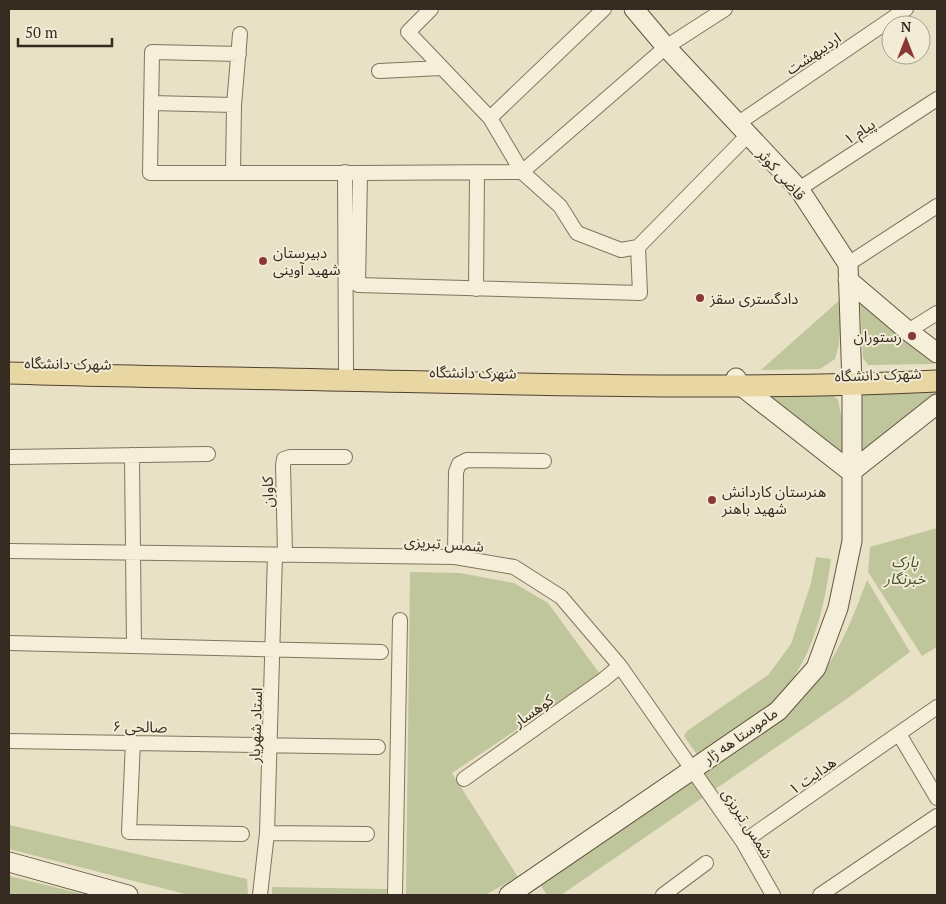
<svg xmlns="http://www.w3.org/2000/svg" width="946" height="904" font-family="'PT Serif','Noto Sans Arabic',serif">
<rect width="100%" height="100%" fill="#e9e1c6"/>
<path fill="#bfc69c" d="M 842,298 L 839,345 L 835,359 L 820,369 L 761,370 Z
M 860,302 L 935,364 L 868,365 L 863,358 Z
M 937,386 L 937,398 L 863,457 L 861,401 L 863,393 Z
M 755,388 L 826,388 L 838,400 L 843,424 L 842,455 Z
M 937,528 L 937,647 L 922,656 L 868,572 L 870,547 Z
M 816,557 L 831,559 C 824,610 812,665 773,702 C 751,723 723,739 698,756 L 684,736 L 687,731 L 768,675 L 791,644 L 811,583 Z
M 410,572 L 460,573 L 514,583 L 548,603 L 600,674 L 452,773 L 518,877 L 485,895 L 406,895 Z
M 867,580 L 910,652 L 848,698 L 561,895 L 547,895 L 541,886 L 769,728 C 779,719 791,710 801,700 C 834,666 851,623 867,580 Z
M 9,825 L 247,879 L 248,895 L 189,895 L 9,849 Z
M 9,876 L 87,895 L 9,895 Z
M 272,887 L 387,889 L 387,895 L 272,895 Z"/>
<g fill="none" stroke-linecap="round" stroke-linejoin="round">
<defs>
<path id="street" d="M 431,9 L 408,32 L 490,118 L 522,172 L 560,206 L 577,233 L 621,250 L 638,247 L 640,293 L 358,285 L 360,173 L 522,172 L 666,47 L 725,9
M 239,54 L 152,52 L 150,173 L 360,173
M 379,71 L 442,68
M 151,103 L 234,105
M 490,118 L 604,9
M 737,124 L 906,9
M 345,172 L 346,370
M 233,173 L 234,105 L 240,34
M 799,189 L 937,99
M 638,247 L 747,136
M 848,264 L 937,206
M 476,289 L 477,172
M 908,331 L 937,313
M 132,455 L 134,646
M 9,457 L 208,454
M 9,551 L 455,557 L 514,567 L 561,597 L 620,666 L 743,842 L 773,895
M 285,555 L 283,465 L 284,459 L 290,457 L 345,457
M 455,557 L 456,472 L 459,464 L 467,460 L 544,461
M 9,643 L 381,652
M 899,734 L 937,798
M 9,741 L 378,747
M 133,742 L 129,832 L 242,834
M 464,779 L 603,680 L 620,666
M 267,833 L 367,834
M 743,842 L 937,707
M 260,895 L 267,833 L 275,555
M 395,895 L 400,620
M 663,895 L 706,863
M 820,895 L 937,816"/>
<path id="secondary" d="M 848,280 L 908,331 L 937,353
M 736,378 L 740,385 L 851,472 L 937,404
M 9,862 L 128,895
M 509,895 L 778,711 L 816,668 L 838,608 L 852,541 L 852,385 L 848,264 L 799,189 L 666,47 L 634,9"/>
<path id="primary" d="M 9,373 C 133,377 258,378 382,381 C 567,385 752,390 937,381"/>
</defs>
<use href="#street" stroke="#83735e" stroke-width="16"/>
<use href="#secondary" stroke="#655541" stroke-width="21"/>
<use href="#primary" stroke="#514232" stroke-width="23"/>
<use href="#street" stroke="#f5eed9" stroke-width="14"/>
<use href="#secondary" stroke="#f5eed9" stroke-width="19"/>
<use href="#primary" stroke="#e8d6a3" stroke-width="21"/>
</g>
<g fill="#8b3835" stroke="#f2ebd5" stroke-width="2">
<circle cx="263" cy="261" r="5"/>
<circle cx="700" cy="298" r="5"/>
<circle cx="912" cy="336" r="5"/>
<circle cx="712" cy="500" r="5"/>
</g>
<g text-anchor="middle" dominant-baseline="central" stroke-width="4" stroke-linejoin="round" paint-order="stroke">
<g font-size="15" fill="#352b20" stroke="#f2ebd5">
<text transform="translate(813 53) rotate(-34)">اردیبهشت</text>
<text transform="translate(859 131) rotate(-33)">پیام ۱</text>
<text transform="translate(782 174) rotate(48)">قاضی کوثر</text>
<text transform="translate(68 363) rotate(1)">شهرک دانشگاه</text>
<text transform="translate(473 372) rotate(1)">شهرک دانشگاه</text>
<text transform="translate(878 374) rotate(-2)">شهرک دانشگاه</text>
<text transform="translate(267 492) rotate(-91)">کاوان</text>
<text transform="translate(444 543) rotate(4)">شمس تبریزی</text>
<text transform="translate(533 710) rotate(-35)">کوهسار</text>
<text transform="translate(255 725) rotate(-88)">استاد شهریار</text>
<text transform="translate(140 726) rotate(1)">صالحی ۶</text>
<text transform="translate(740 735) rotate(-35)">ماموستا هه ژار</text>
<text transform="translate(812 775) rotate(-35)">هدایت ۱</text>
<text transform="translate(748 823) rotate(57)">شمس تبریزی</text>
</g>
<g font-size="15" fill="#352b20" stroke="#f2ebd5" text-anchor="start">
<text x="273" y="252">دبیرستان<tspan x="273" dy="17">شهید آوینی</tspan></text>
<text x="710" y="298">دادگستری سقز</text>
<text x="902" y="336" text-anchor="end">رستوران</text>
<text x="722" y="491">هنرستان کاردانش<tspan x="722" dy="17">شهید باهنر</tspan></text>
</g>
<g font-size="15" font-style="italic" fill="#434f29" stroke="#f2ebd5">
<text x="905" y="561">پارک<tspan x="905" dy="17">خبرنگار</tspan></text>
</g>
</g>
<rect width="946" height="904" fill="none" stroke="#352b20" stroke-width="20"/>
<g transform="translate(906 40)"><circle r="24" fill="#f2ebd5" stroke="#a69e8d"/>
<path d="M0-4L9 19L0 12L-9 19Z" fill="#8b3835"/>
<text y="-8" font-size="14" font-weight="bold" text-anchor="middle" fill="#352b20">N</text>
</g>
<path d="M18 38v8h94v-8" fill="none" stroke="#352b20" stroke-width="2.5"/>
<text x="25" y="38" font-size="15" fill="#352b20" stroke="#f2ebd5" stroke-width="4" paint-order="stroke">50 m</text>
</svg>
